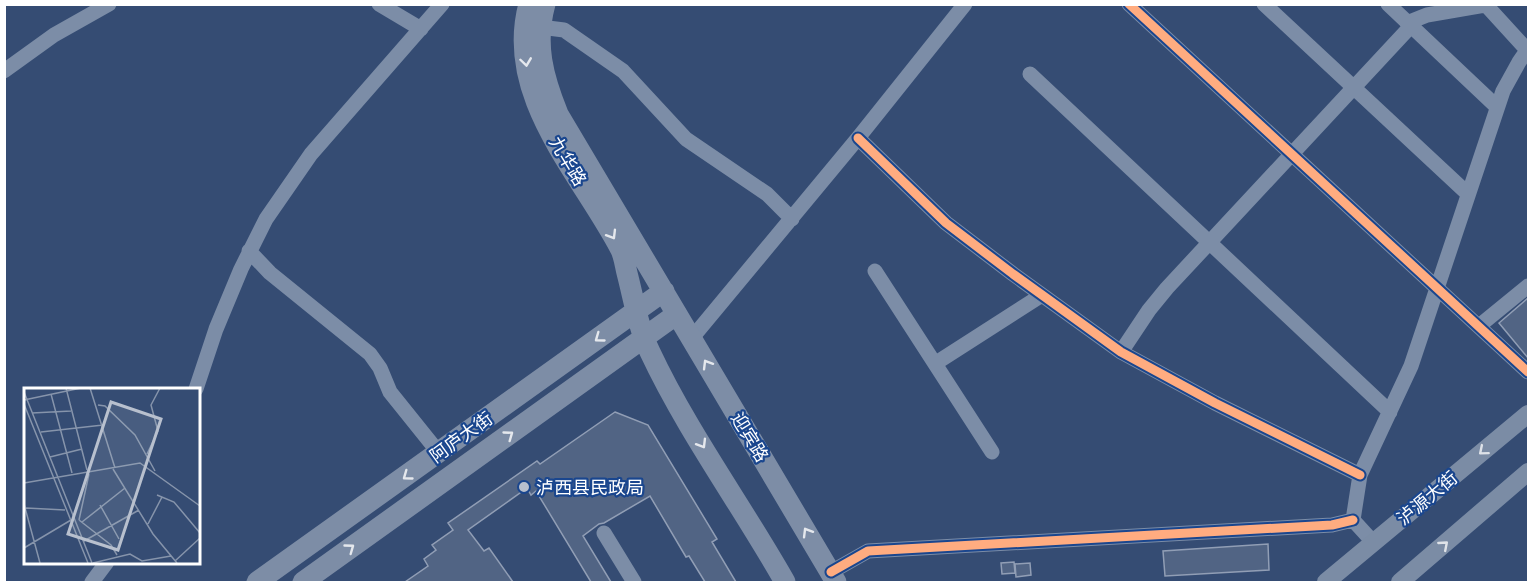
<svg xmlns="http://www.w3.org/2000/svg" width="1533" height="587" font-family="Inter,'Noto Sans SC',sans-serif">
<rect width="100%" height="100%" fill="#354c73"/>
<path fill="#516484" stroke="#919eb5" stroke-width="1.5" d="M 1528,298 L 1528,358 L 1499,323 Z
M 615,412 L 648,425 L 717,539 L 712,542 L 736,582 L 705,582 L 689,556 L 686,557 L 650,496 L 604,523 L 599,524 L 583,536 L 611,582 L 591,582 L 536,491 L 531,495 L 527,488 L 468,530 L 484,551 L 489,548 L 513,582 L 405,582 L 428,566 L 424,559 L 436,550 L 432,545 L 453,530 L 448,523 L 537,461 L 540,464 Z
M 1268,544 L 1269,570 L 1165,576 L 1163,551 Z
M 1014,562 L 1015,573 L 1002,574 L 1001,563 Z
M 1030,563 L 1031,575 L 1016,577 L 1015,564 Z"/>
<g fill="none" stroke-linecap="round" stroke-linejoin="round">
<path stroke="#7c8da7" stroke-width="15" d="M 379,4 L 421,29
M 1129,4 L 1528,372
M 1264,4 L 1468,194
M 1388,4 L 1497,107
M 1485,4 L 1527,50
M 1407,23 L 1427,15 L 1485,5
M 540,27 L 564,30 L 623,71 L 686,139 L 767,194 L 792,219
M 4,71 L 54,35 L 109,4
M 1030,74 L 1390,412
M 858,138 L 946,223 L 1013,274 L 1121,352 L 1215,403 L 1360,475
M 249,251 L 270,273 L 370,354 L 380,368 L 390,392 L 439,453
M 875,271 L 992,452
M 1479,326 L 1528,286
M 692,338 L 858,138 L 965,4
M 1121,352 L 1149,310 L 1167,288 L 1411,26
M 936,363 L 1042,295
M 196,389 L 216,329 L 241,269 L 266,219 L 311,154 L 442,4
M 1353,520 L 1360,475 L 1411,366 L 1503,91 L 1519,62 L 1528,49
M 1353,520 L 1374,543
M 604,533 L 634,582
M 831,572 L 868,551 L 1332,525 L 1353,520
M 92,582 L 107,562"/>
<path stroke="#7b8ca5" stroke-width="18" d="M 1326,582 L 1528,414
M 1400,582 L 1528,472"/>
<path stroke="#7d8da6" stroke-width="21" d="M 529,4 C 504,96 580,172 620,248 C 624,255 625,265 627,273 C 634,300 638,327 650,352 C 687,431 742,506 785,582
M 545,4 C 534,44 543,77 558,114 L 836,582
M 257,582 L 664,291
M 303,582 L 677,314"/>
<defs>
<path id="cycleway" d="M 1129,4 L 1528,372
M 858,138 L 946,223 L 1013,274 L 1121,352 L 1215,403 L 1360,475
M 831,572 L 868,551 L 1332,525 L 1353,520"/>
</defs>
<use href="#cycleway" stroke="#1a468e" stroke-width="13"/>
<use href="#cycleway" stroke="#ffac80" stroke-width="9"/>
</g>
<defs><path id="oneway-chevron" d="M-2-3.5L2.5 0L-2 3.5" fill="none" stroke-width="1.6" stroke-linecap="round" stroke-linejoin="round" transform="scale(1.5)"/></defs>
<g stroke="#e5e8ed">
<use href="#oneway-chevron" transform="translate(526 62) rotate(82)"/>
<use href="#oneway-chevron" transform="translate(612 235) rotate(59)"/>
<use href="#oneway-chevron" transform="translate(599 338) rotate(144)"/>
<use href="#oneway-chevron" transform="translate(707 364) rotate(-121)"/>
<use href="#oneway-chevron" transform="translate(509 435) rotate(-36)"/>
<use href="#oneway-chevron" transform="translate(702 444) rotate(59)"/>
<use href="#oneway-chevron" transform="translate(407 476) rotate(144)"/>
<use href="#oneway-chevron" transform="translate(807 532) rotate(-121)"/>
<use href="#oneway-chevron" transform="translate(350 548) rotate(-36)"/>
</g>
<g stroke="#dee2e8">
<use href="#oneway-chevron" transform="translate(1483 451) rotate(140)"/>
<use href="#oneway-chevron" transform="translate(1444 545) rotate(-41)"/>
</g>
<circle fill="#b8c0ce" stroke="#1a468e" stroke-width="2" cx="524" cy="487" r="6"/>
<g text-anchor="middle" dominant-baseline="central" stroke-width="4.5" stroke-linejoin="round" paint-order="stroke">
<g font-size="18" fill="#fff" stroke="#1a468e">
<text transform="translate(568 161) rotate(59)">九华路</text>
<text transform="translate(461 437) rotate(-36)">阿庐大街</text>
<text transform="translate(750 437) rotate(59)">迎宾路</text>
<text transform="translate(1427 498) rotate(-40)">泸源大街</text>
</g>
<g font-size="18" fill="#fff" stroke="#1a468e" text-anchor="start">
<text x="536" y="487">泸西县民政局</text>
</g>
</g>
<g transform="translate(24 388)">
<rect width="176" height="176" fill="#354c73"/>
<path fill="none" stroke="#8694ab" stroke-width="1.5" d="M 42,0 L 63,82M 66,0 L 91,80M 0,4 L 68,175M 27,6 L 48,85M 0,12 L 57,0M 0,16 L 64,175M 74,17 L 81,18 L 111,47 L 131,83M 8,25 L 47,23M 17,44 L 79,37M 123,66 L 134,43 L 127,17 L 136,0M 26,69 L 58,61M 89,81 L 129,146 L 153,175M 0,95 L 116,75 L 176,118M 133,107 L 150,114 L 176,145M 0,116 L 16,175M 76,117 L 95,151M 2,120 L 41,122M 55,132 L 87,157 L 93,167M 55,132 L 65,86M 58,134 L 101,100M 124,136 L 138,109M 60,153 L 115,122M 0,160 L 47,132M 151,173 L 176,150M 69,175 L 106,166 L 118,173 L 147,168"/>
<path fill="#b8c0ce" fill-opacity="0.15" stroke="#b8c0ce" stroke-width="3" d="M 87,14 L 137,31 L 94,162 L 44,146 Z"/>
<rect width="176" height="176" fill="none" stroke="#fff" stroke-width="3"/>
</g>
<rect width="1533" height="587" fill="none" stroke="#ffffff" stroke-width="12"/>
</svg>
